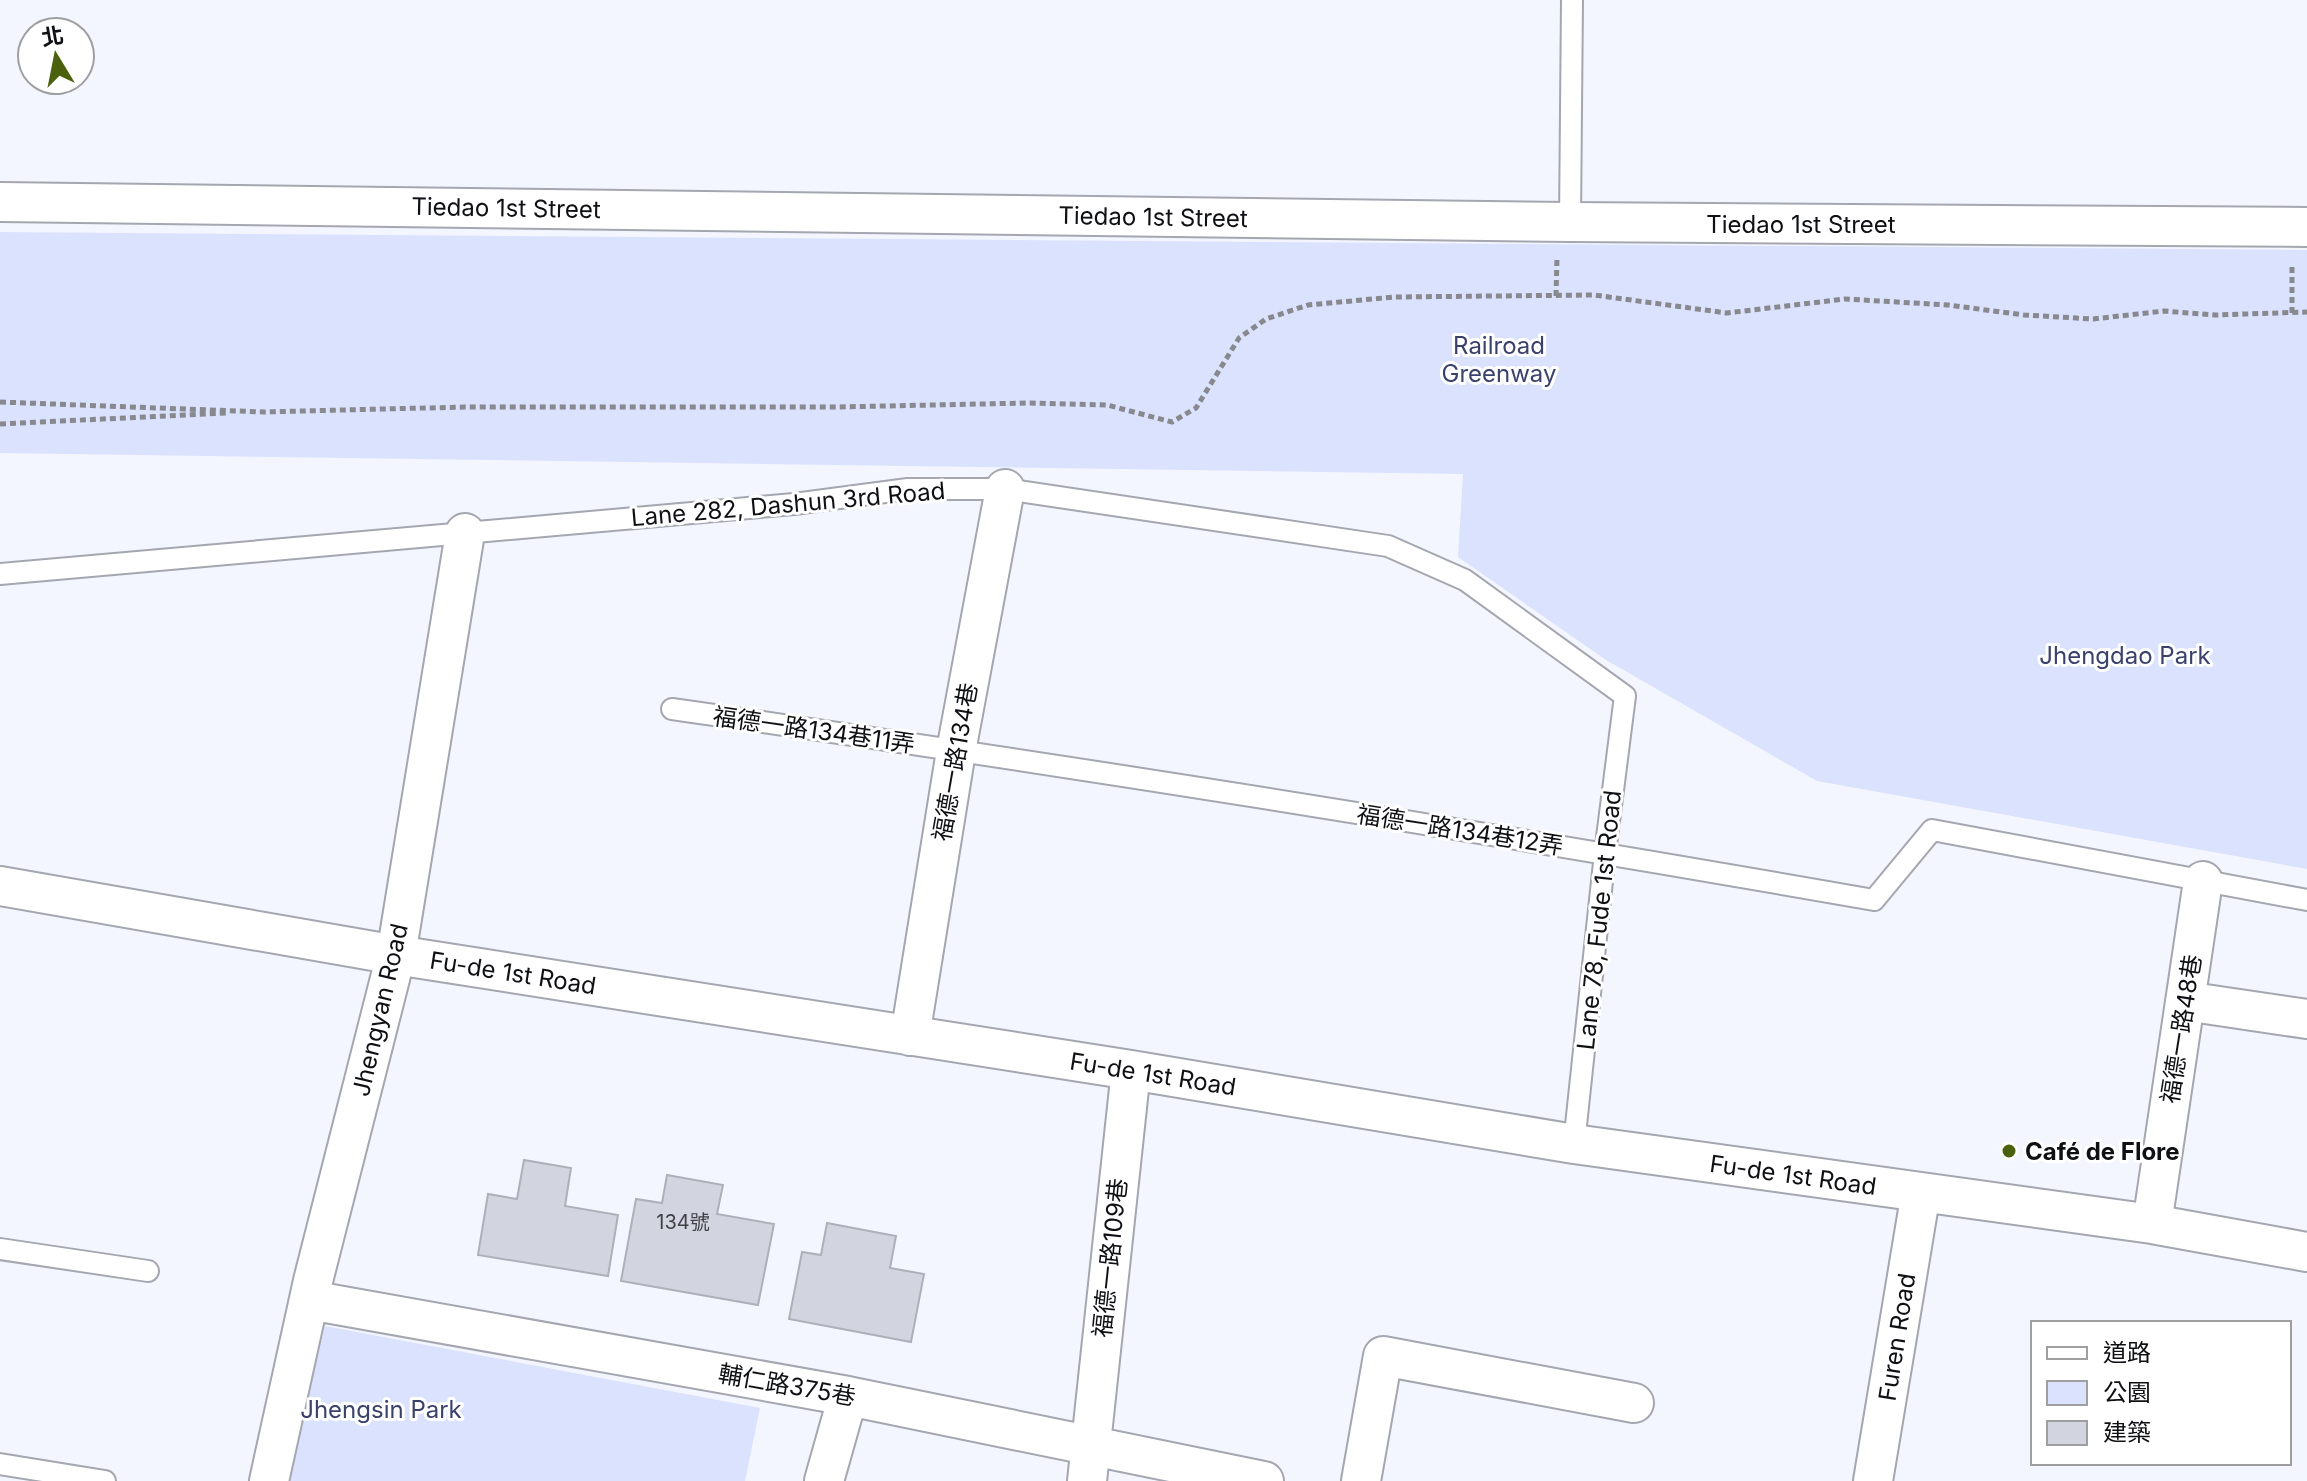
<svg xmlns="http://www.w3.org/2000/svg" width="2307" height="1481" font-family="Inter,'Noto Sans TC',sans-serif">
<rect width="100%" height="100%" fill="#f4f6ff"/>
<path fill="#dbe2fe" d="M 0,232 L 2307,250 L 2307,869 L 1817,781 L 1606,660 L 1458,557 L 1463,474 L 0,453 Z
M 325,1326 L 760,1408 L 745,1481 L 286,1481 Z"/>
<path fill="#d2d5df" stroke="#adb0ba" stroke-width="2" d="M 524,1160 L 571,1168 L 565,1206 L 618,1215 L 608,1276 L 478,1255 L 488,1194 L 517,1199 Z
M 667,1175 L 723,1185 L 717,1214 L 774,1224 L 758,1305 L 621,1281 L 636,1199 L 662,1203 Z
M 827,1223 L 896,1236 L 890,1268 L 924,1274 L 911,1342 L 789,1319 L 802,1252 L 821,1255 Z"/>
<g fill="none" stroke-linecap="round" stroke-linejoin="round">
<defs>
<path id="lane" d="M 1570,222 L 1572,0
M 0,574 L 794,504 L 908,489 L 1005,489 L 1388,546 L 1465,580 L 1625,696 L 1605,853 L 1574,1144
M 672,709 C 1073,766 1474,830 1874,900 L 1932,830 L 2307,900
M 0,1249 L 148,1271
M 0,1464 L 105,1481"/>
<path id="street" d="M 0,202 L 1570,222 L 2307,227
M 0,886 L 396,955 L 1131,1070 L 1574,1144 L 2152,1224 L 2307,1252
M 2185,1001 L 2307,1019
M 910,1036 L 956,751 L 1005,489
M 2152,1224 L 2203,881
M 309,1300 L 848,1396 L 1264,1481
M 269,1481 L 313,1281 L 396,955 L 465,533
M 824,1481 L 848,1396
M 1087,1481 L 1131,1070
M 1361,1481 L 1383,1356 L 1634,1403
M 1873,1481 L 1921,1192"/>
</defs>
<use href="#lane" stroke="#a4a6b0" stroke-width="24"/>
<use href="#street" stroke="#a4a6b0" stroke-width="42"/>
<path stroke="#87898f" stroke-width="5" stroke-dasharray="6 4" stroke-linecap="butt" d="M 1556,296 L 1557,257
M 2292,313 L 2292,263
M 0,402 L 264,412 L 465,407 L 836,407 L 1028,403 L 1107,405 L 1172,422 L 1196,408 L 1239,338 L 1266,319 L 1308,305 L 1394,297 L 1594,295 L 1727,313 L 1845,299 L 1948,305 L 2024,315 L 2093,319 L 2164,311 L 2215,315 L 2307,312
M 0,424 L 227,413"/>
<use href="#lane" stroke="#fff" stroke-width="20"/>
<use href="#street" stroke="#fff" stroke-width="38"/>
</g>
<circle fill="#4b610e" stroke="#fff" stroke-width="3" cx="2009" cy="1151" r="8"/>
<g text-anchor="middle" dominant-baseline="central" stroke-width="6" stroke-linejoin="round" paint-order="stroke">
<g font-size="20" fill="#404147">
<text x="683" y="1222">134號</text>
</g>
<g font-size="24" fill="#0f1014" stroke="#fff">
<text transform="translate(506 208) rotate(1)">Tiedao 1st Street</text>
<text transform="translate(1153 217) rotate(1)">Tiedao 1st Street</text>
<text x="1801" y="224">Tiedao 1st Street</text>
<text transform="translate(788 504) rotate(-5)">Lane 282, Dashun 3rd Road</text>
<text transform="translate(814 730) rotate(8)">福德一路134巷11弄</text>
<text transform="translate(955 762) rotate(-80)">福德一路134巷</text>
<text transform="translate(1460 830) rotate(9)">福德一路134巷12弄</text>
<text transform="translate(1599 920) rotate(-84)">Lane 78, Fude 1st Road</text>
<text transform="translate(513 973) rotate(9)">Fu-de 1st Road</text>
<text transform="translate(380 1010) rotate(-77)">Jhengyan Road</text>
<text transform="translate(2181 1029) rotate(-81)">福德一路48巷</text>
<text transform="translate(1153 1074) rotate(9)">Fu-de 1st Road</text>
<text transform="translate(1793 1175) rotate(8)">Fu-de 1st Road</text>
<text transform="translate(1110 1258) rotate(-84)">福德一路109巷</text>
<text transform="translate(1897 1337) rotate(-81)">Furen Road</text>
<text transform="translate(787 1385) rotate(10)">輔仁路375巷</text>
</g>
<g font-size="24" fill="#3a426c" stroke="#fff">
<text x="1499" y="345">Railroad<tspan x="1499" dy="28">Greenway</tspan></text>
<text x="2125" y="655">Jhengdao Park</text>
<text x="381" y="1409">Jhengsin Park</text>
</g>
<g font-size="24" font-weight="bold" fill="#0f1014" stroke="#fff" text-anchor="start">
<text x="2025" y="1151">Café de Flore</text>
</g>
</g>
<rect x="2031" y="1321" width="260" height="144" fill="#ffffff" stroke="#9f9fa1" stroke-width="2"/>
<rect x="2047" y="1347" width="40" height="12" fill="#ffffff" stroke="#9f9fa1" stroke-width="2"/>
<text x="2103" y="1361" font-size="24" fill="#0f1014">道路</text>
<rect x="2047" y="1381" width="40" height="24" fill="#dbe2fe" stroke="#9f9fa1" stroke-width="2"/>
<text x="2103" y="1401" font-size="24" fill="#0f1014">公園</text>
<rect x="2047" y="1421" width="40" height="24" fill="#d2d5df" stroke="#9f9fa1" stroke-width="2"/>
<text x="2103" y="1441" font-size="24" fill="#0f1014">建築</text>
<g transform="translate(56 56) rotate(350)"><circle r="38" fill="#ffffff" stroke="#9f9fa1" stroke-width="2"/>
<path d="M0-6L14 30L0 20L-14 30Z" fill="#4b610e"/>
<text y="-12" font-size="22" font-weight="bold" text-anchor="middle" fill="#0f1014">北</text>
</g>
</svg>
